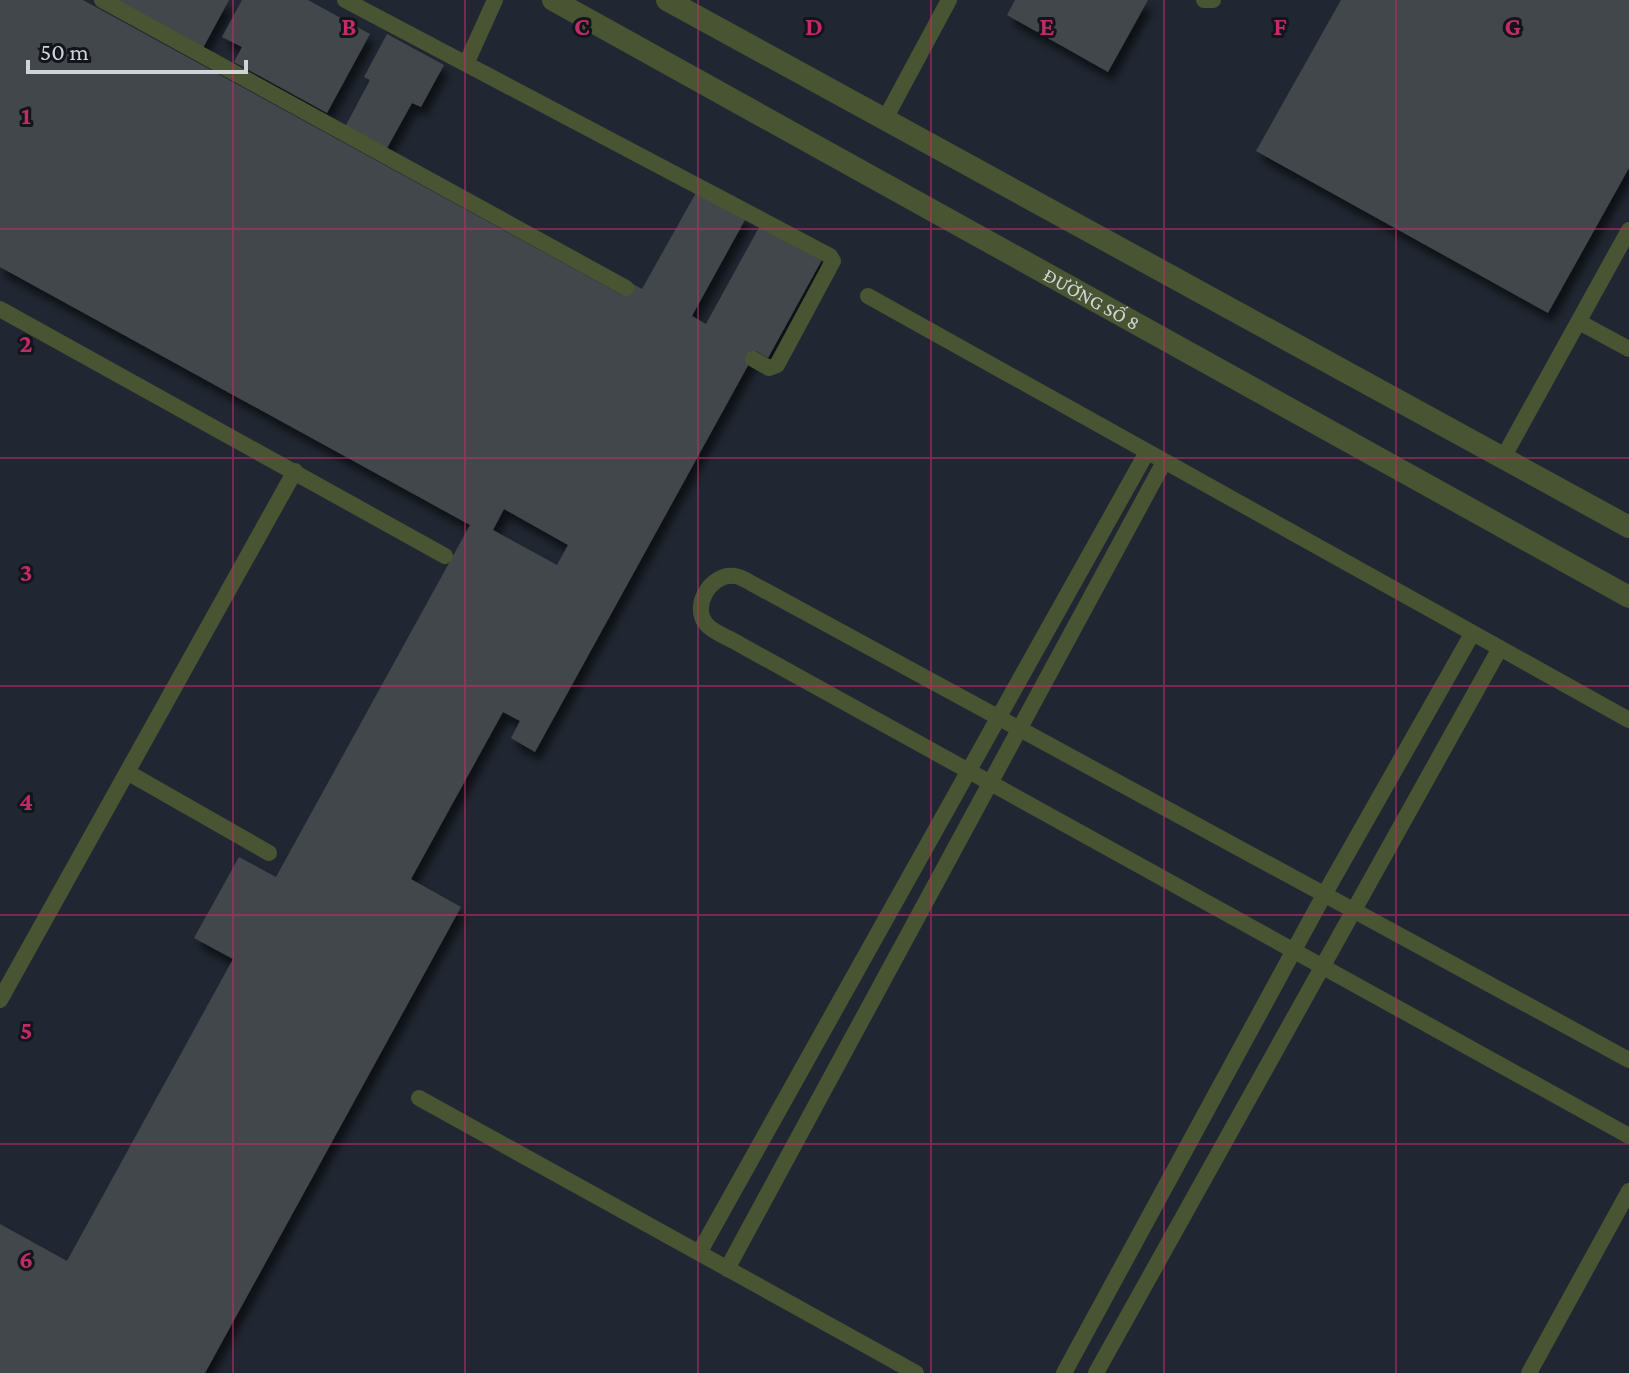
<svg xmlns="http://www.w3.org/2000/svg" width="1629" height="1373" font-family="'Crimson Pro',serif">
<defs>
<filter id="shadow"><feDropShadow dx="5" dy="9" stdDeviation="4" flood-color="#0009"/></filter>
</defs>
<rect width="100%" height="100%" fill="#1b1f24"/>
<path fill="#212732" d="M 0,0 L 1629,0 L 1629,1373 L 0,1373 Z"/>
<path fill="#42464c" fill-rule="evenodd" filter="url(#shadow)" d="M 0,0 L 83,0 L 622,295 L 629,282 L 642,289 L 697,191 L 746,218 L 692,316 L 706,324 L 762,222 L 824,256 L 768,358 L 756,351 L 535,752 L 511,738 L 520,721 L 503,712 L 411,879 L 461,907 L 205,1373 L 0,1373 L 0,1224 L 67,1261 L 233,959 L 194,938 L 239,857 L 276,877 L 470,525 L 0,267 ZM 504,509 L 568,545 L 557,565 L 493,530 Z
M 115,0 L 229,0 L 203,48 Z
M 242,0 L 308,0 L 370,34 L 327,113 L 234,62 L 242,47 L 222,37 Z
M 1015,0 L 1148,0 L 1108,72 L 1007,15 Z
M 1341,0 L 1629,0 L 1629,168 L 1548,313 L 1256,151 Z
M 387,34 L 444,65 L 421,107 L 412,103 L 386,150 L 345,127 L 370,80 L 364,77 Z"/>
<g fill="none" stroke-linecap="round" stroke-linejoin="round">
<path stroke="#495432" stroke-width="16" d="M 102,0 L 626,288
M 345,0 L 830,256 L 833,261 L 777,365 L 769,368 L 753,359
M 1204,0 L 1213,0
M 466,64 L 495,0
M 885,119 L 949,0
M 868,296 L 1629,720
M 0,309 L 445,556
M 1579,322 L 1629,349
M 1503,458 L 1629,230
M 127,772 L 269,853
M 0,1000 L 295,471
M 1629,1060 L 751,583 C 746,580 739,576 734,576 C 711,573 690,607 707,625 C 714,633 730,638 739,644 L 1629,1136
M 419,1098 L 916,1373
M 699,1253 L 1147,452
M 727,1269 L 1164,462
M 1064,1373 L 1324,895 L 1472,634
M 1096,1373 L 1500,648
M 1529,1373 L 1629,1191"/>
<g stroke="#495432" stroke-width="22">
<path id="s1" d="M 553,0 L 1629,597"/>
<path d="M 667,0 L 1629,527"/>
</g>
</g>
<path fill="none" stroke="#c32b67" stroke-width="2" stroke-opacity="0.55" d="M 233,0 L 233,1373M 465,0 L 465,1373M 698,0 L 698,1373M 931,0 L 931,1373M 1164,0 L 1164,1373M 1396,0 L 1396,1373M 0,229 L 1629,229M 0,458 L 1629,458M 0,686 L 1629,686M 0,915 L 1629,915M 0,1144 L 1629,1144"/>
<g text-anchor="middle" dominant-baseline="central" stroke-width="6" stroke-linejoin="round" paint-order="stroke">
<g font-size="20" fill="#d0d3d7" stroke="#12151b">
<text stroke="none"><textPath href="#s1" startOffset="616">ĐƯỜNG SỐ 8</textPath></text>
</g>
</g>
<g font-size="26" text-anchor="middle" font-weight="bold" fill="#c32b67" stroke="#12151b" stroke-width="6" stroke-linejoin="round" paint-order="stroke">
<text x="349" y="35">B</text>
<text x="582" y="35">C</text>
<text x="814" y="35">D</text>
<text x="1047" y="35">E</text>
<text x="1280" y="35">F</text>
<text x="1513" y="35">G</text>
<text x="26" y="124">1</text>
<text x="26" y="352">2</text>
<text x="26" y="581">3</text>
<text x="26" y="810">4</text>
<text x="26" y="1039">5</text>
<text x="26" y="1268">6</text>
</g>
<path d="M28 60v12h218v-12" fill="none" stroke="#d0d3d7" stroke-width="4"/>
<text x="40" y="60" font-size="24" fill="#d0d3d7" stroke="#12151b" stroke-width="6" paint-order="stroke">50 m</text>
</svg>
